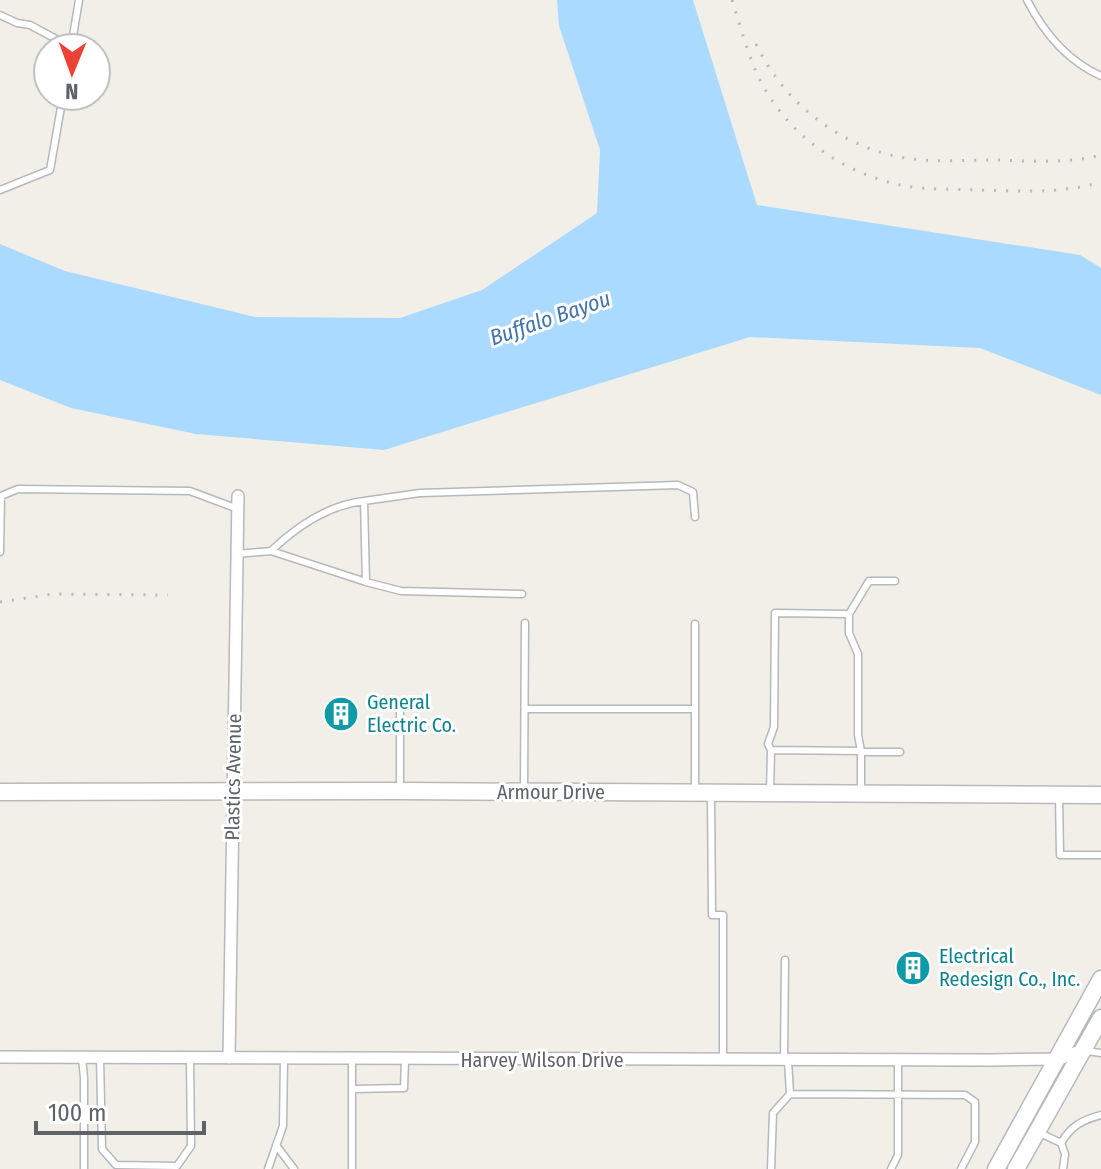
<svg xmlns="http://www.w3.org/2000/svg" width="1101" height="1169" font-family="'Fira Sans Condensed',sans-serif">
<rect width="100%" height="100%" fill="#f1efe8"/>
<path fill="#aadaff" d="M 557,0 L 693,0 L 757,205 L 1080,255 L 1101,268 L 1101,395 L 980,348 L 750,337 L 384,450 L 196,434 L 71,408 L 0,380 L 0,244 L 65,271 L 255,317 L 400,318 L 482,290 L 597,213 L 600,150 L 559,26 Z"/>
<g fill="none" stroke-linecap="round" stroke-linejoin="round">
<defs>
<path id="lane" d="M 1027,0 C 1044,33 1067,61 1101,76
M 0,15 L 17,23 L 30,25 L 71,47
M 71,48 L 79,0
M 0,190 L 50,170 L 63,96
M 364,501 L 420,493 L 678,485 L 693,492 L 695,517
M 0,552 L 1,496 L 18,489 L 190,491 L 238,509
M 237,554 L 271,551 C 296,527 329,505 364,501 L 366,582 L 271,551
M 366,582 L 401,591 L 522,594
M 849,614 L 869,581 L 895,581
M 525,709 L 695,709
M 771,750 L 768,744 L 774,727 L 775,613 L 849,614 L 849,633 L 858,654 L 858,735 L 861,751
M 861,752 L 900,752
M 400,787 L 400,702
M 524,789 L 525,623
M 695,789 L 695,624
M 770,793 L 771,750 L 861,751 L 861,791
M 711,795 L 712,915 L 723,915 L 723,1060
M 1059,796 L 1060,855 L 1101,855
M 1087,1051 L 1101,1053
M 82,1058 L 84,1078 L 84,1169
M 100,1058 L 102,1149 L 116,1165 L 177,1166 L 191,1146 L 190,1059
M 352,1059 L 352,1169
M 784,1060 L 785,960
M 788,1060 L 790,1094
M 352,1089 L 404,1088 L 405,1060
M 1040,1133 L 1061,1143 L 1065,1154 L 1063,1169
M 1061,1143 C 1071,1126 1082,1120 1101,1115
M 276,1145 L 294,1169
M 268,1169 L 283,1126 L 284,1059
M 771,1169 L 773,1113 L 790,1094 L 965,1095 L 975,1102 L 975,1142 L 961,1169
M 891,1169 L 898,1155 L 898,1060"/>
<path id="street" d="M 0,1057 L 990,1060 L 1059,1059 L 1083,1050
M 229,1058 L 238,496"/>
<path id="secondary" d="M 0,792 L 400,791 L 1101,795
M 996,1169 L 1101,979
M 1016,1169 L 1101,1018"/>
</defs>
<use href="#lane" stroke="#b5b8bc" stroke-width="9"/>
<use href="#street" stroke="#b5b8bc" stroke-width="14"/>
<use href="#secondary" stroke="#b6babf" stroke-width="19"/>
<use href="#lane" stroke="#fff" stroke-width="6"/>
<use href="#street" stroke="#fff" stroke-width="11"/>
<use href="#secondary" stroke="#fff" stroke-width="16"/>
<path stroke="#b6b7b8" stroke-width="3" stroke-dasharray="2 10" stroke-linecap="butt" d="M 732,0 C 740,25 747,52 758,76 C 785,134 843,174 905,186 C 929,190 955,189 979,190 C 1019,191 1062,194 1101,182
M 756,44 C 783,101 837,145 900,157 C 931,163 965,160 997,160 C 1031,161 1068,164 1101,155
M 0,602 L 53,594 L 168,595"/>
</g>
<defs>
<symbol id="building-disc" viewBox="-11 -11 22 22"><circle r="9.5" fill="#0f9aa8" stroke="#fff"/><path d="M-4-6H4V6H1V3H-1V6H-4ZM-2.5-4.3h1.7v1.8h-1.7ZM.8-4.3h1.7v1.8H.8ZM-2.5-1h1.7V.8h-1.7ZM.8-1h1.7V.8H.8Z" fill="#fff"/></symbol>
</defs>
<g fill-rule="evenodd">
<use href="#building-disc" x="321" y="694" width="40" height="40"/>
<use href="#building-disc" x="893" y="948" width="40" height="40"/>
</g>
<g text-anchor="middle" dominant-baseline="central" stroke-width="6" stroke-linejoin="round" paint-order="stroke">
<g font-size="20" fill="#0d838f" stroke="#fff" text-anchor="start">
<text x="367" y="702">General<tspan x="367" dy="23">Electric Co.</tspan></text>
<text x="939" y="956">Electrical<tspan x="939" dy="23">Redesign Co., Inc.</tspan></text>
</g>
<g font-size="20" fill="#5f6368" stroke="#fff">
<text transform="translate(233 777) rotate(-89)">Plastics Avenue</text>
<text x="551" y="792">Armour Drive</text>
<text x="542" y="1060">Harvey Wilson Drive</text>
</g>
<g font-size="22" font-style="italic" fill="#4174aa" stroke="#fff">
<text transform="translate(550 318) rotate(-19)">Buffalo Bayou</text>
</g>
</g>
<g transform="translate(72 72) rotate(181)"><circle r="38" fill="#ffffff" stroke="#bfc1c3" stroke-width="2"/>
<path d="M0-6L14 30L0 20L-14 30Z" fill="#ea4335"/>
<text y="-12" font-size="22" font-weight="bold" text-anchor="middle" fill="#5f6368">N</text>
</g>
<path d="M36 1121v12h168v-12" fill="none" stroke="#5f6368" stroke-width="4"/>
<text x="48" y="1121" font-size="24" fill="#5f6368" stroke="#ffffff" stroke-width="6" paint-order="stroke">100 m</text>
</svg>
